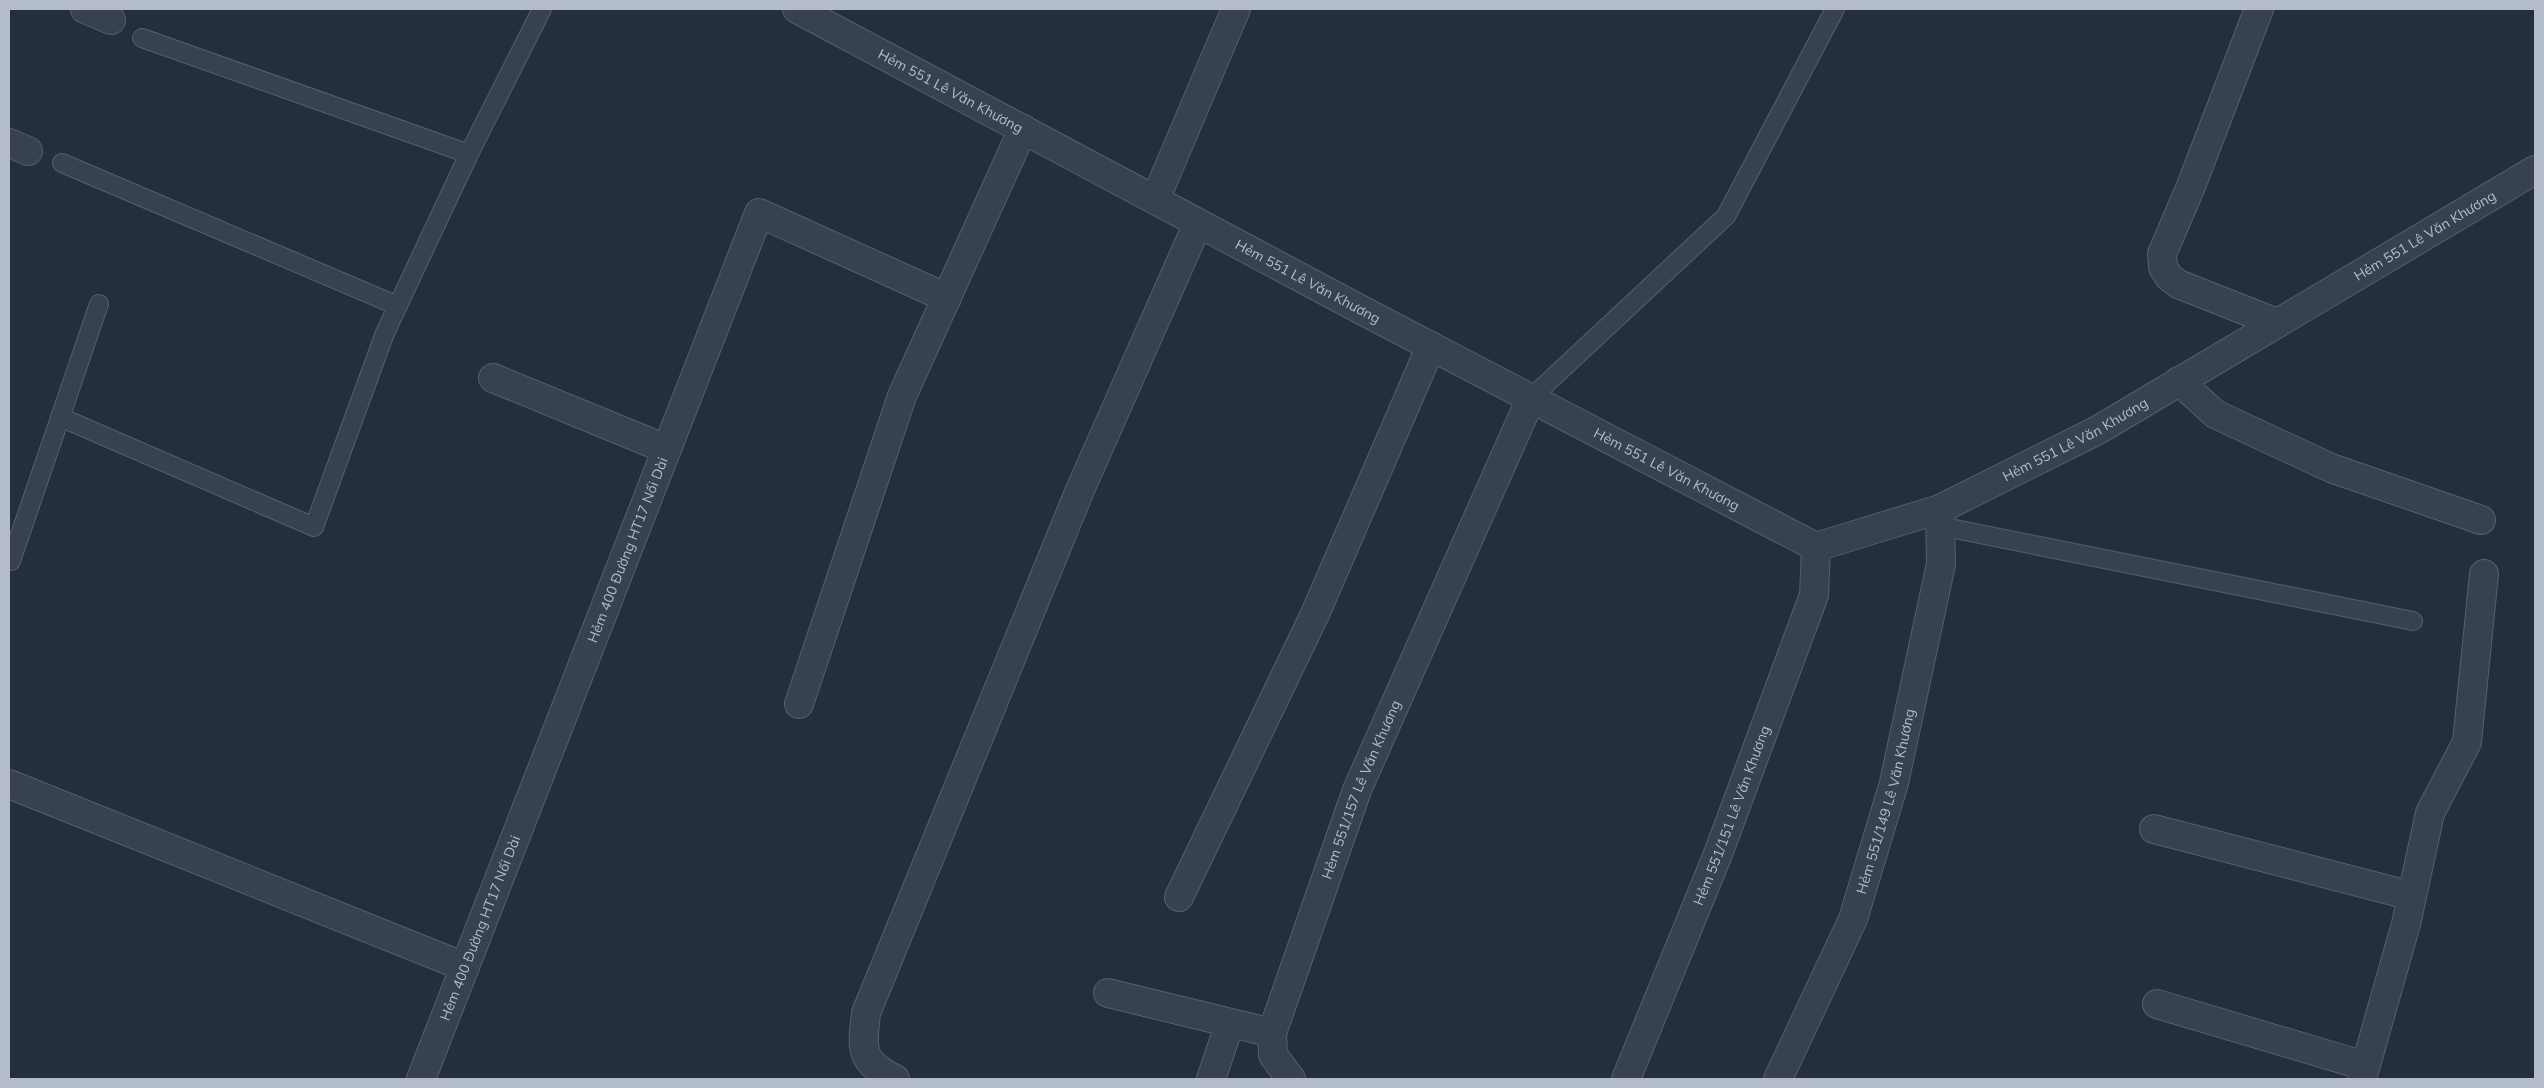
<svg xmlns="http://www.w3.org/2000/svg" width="2544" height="1088" font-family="Mulish,sans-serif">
<rect width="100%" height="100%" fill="#242f3e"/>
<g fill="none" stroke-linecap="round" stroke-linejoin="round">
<defs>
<path id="service" d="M 142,38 L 469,154
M 62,163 L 398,306
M 1531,398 L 1726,216 L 1835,9
M 60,417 L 314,527 L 385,333 L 469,154 L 542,9
M 1940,526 L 2413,621
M 11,561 L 99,304"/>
<g id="minor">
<path d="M 85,9 L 111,20"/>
<path id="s1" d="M 797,9 L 1369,314 L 1816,547 L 1940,509 L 2098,430 L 2535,170"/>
<path d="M 2259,9 L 2191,186 L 2162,254 L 2163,267 L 2169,277 L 2178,284 L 2277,323"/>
<path d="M 9,143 L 28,151"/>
<path d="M 1155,200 L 1236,9"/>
<path d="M 493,378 L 666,449"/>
<path d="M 2179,381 L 2215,414 L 2331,468 L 2481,520"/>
<path d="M 799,704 L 902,396 L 1023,129"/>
<path d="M 9,784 L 465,967"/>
<path d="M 2154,829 L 2412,896"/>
<path d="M 1179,897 L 1315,614 L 1431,346"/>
<path id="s2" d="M 1108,993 L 1272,1033 L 1357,790 L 1531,398"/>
<path d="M 2157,1004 L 2365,1066"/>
<path d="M 1272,1033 L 1273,1055 L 1291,1079"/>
<path id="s3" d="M 421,1079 L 759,213 L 947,298"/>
<path d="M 895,1079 C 859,1061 862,1049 866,1013 L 1080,490 L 1198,223"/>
<path d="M 1211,1079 L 1230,1023"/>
<path id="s4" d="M 1626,1079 L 1718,854 L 1814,595 L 1816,547"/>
<path id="s5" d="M 1778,1079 L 1853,919 L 1894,783 L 1941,564 L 1940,509"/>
<path d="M 2362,1079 L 2406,924 L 2430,813 L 2467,742 L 2484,574"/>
</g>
</defs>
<use href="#service" stroke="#565f6c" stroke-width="20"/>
<use href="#minor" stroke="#565f6c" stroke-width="30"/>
<use href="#service" stroke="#38414e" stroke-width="18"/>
<use href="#minor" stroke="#38414e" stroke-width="28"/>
</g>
<g text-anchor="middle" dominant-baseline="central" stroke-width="5" stroke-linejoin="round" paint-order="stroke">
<g font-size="14" fill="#b4bcc9" stroke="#1d2633">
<text stroke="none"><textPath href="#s1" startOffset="174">Hẻm 551 Lê Văn Khương</textPath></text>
<text stroke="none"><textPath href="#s1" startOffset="1839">Hẻm 551 Lê Văn Khương</textPath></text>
<text stroke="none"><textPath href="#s1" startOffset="579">Hẻm 551 Lê Văn Khương</textPath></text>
<text stroke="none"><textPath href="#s1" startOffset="1434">Hẻm 551 Lê Văn Khương</textPath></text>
<text stroke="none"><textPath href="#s1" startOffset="984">Hẻm 551 Lê Văn Khương</textPath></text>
<text stroke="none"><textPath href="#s3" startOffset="568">Hẻm 400 Đường HT17 Nối Dài</textPath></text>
<text stroke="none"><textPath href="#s2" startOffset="428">Hẻm 551/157 Lê Văn Khương</textPath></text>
<text stroke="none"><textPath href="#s5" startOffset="299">Hẻm 551/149 Lê Văn Khương</textPath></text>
<text stroke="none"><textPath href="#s4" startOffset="284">Hẻm 551/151 Lê Văn Khương</textPath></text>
<text stroke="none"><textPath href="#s3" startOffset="162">Hẻm 400 Đường HT17 Nối Dài</textPath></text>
</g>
</g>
<rect width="2544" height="1088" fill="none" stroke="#b4bcc9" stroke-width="20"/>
</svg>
